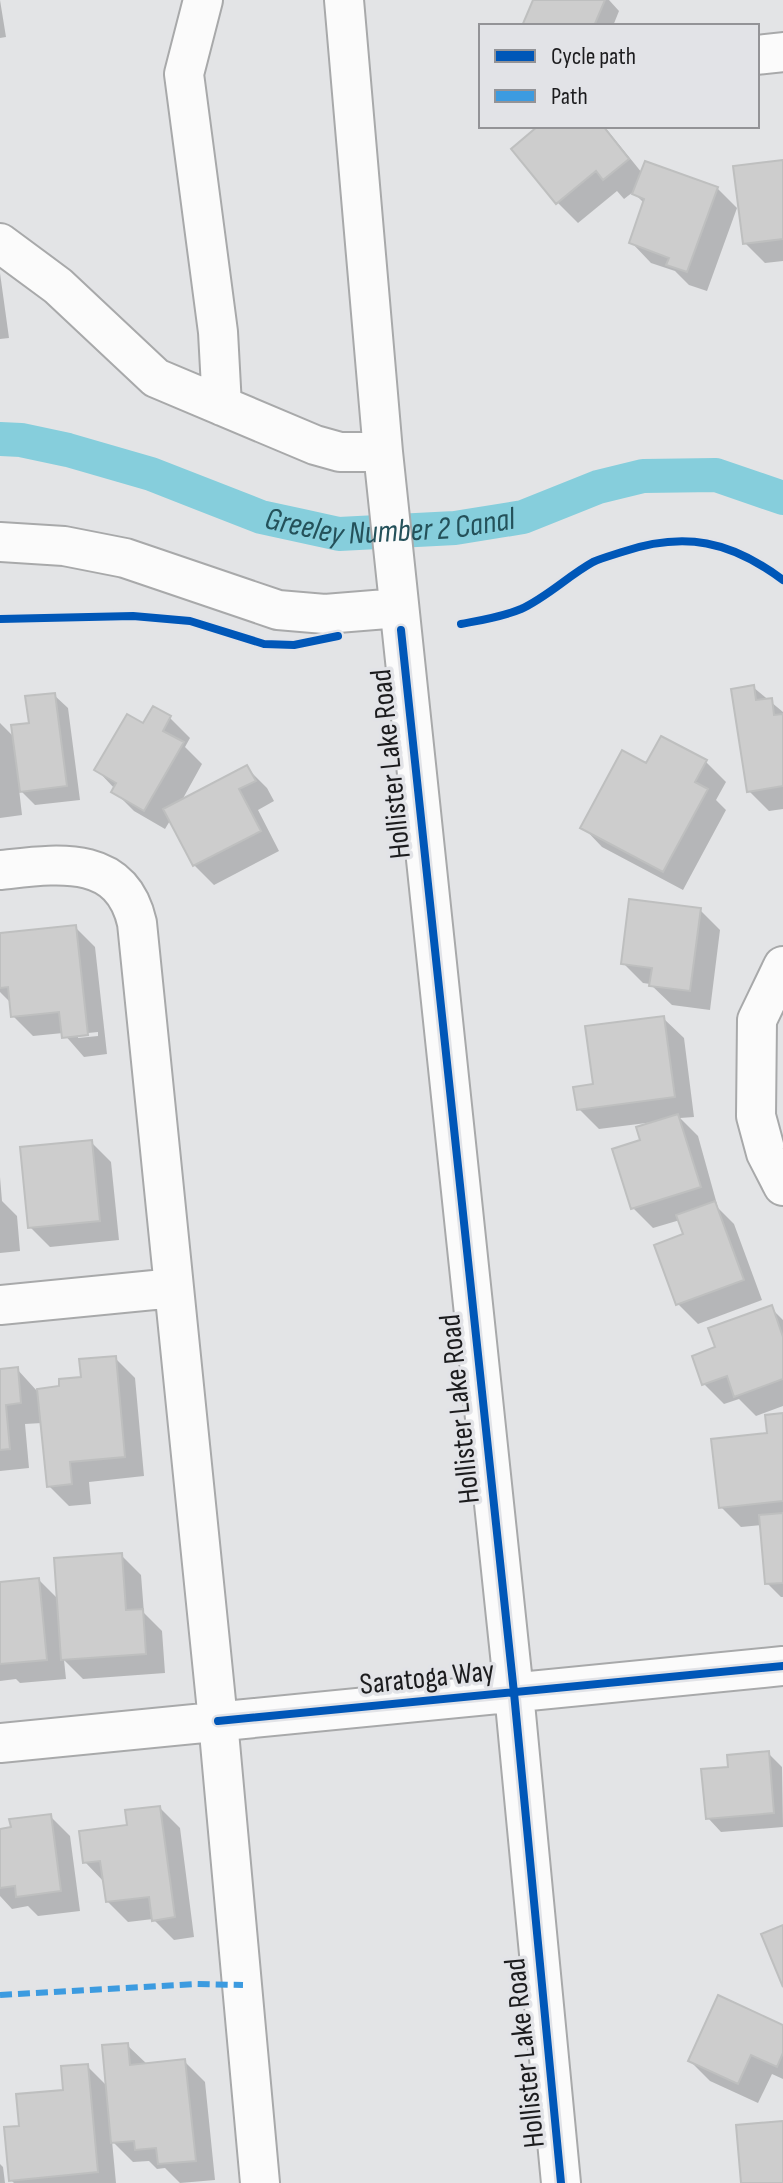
<svg xmlns="http://www.w3.org/2000/svg" width="783" height="2183" font-family="'Sofia Sans Condensed',sans-serif">
<rect width="100%" height="100%" fill="#e3e4e6"/>
<path fill="#0003" fill-rule="evenodd" d="M 0,0 L 6,37 L 0,38 Z
M 535,0 L 609,0 L 619,11 L 613,26 L 524,26 Z
M 542,126 L 604,126 L 642,173 L 717,188 L 737,208 L 707,291 L 689,285 L 675,271 L 651,263 L 631,242 L 645,204 L 633,192 L 624,199 L 617,191 L 578,223 L 558,203 L 514,149 Z
M 783,162 L 783,261 L 765,263 L 745,243 Z
M 0,273 L 9,338 L 0,339 Z
M 753,687 L 783,712 L 783,809 L 769,811 L 749,791 Z
M 54,695 L 68,708 L 80,800 L 35,805 L 19,789 L 22,815 L 0,818 L 0,723 L 15,738 L 31,725 Z
M 154,709 L 170,718 L 190,738 L 185,747 L 202,764 L 181,802 L 247,768 L 267,788 L 274,801 L 258,810 L 279,851 L 214,885 L 194,865 L 171,819 L 165,829 L 134,811 L 114,791 L 115,789 L 97,770 L 144,726 Z
M 706,762 L 726,782 L 716,800 L 726,810 L 683,890 L 602,847 L 583,827 L 647,766 Z
M 700,910 L 720,930 L 710,1010 L 672,1005 L 650,984 L 643,983 L 623,963 Z
M 75,927 L 95,947 L 107,1054 L 84,1057 L 63,1033 L 33,1036 L 13,1016 L 12,1004 L 0,992 L 0,935 ZM 98,1032 L 98,1036 L 78,1038 L 78,1034 Z
M 663,1018 L 684,1038 L 694,1117 L 680,1118 L 698,1136 L 718,1208 L 734,1224 L 762,1300 L 698,1324 L 678,1304 L 686,1235 L 680,1220 L 653,1228 L 633,1208 L 643,1141 L 654,1122 L 599,1129 L 579,1109 L 595,1086 Z
M 91,1142 L 111,1162 L 119,1240 L 50,1247 L 30,1227 Z
M 0,1177 L 2,1201 L 17,1216 L 20,1251 L 0,1253 Z
M 771,1308 L 783,1320 L 783,1406 L 756,1416 L 739,1399 L 724,1404 L 704,1384 L 717,1349 Z
M 115,1358 L 135,1378 L 144,1476 L 89,1482 L 91,1504 L 69,1506 L 49,1486 L 42,1423 L 25,1424 L 29,1468 L 0,1471 L 0,1371 L 17,1369 L 37,1391 L 62,1388 Z
M 783,1415 L 783,1597 L 781,1597 L 767,1583 L 762,1525 L 741,1527 L 721,1507 Z
M 121,1555 L 141,1575 L 144,1613 L 162,1631 L 165,1673 L 83,1679 L 64,1660 L 66,1679 L 20,1683 L 16,1679 L 0,1681 L 0,1584 L 39,1580 L 59,1600 Z
M 768,1753 L 782,1767 L 783,1827 L 721,1832 L 708,1818 L 730,1769 Z
M 160,1808 L 180,1828 L 194,1937 L 174,1940 L 153,1919 L 128,1922 L 108,1902 L 105,1883 L 85,1862 L 129,1826 Z
M 50,1816 L 70,1836 L 80,1911 L 38,1916 L 28,1906 L 12,1909 L 0,1896 L 0,1831 Z
M 783,2027 L 783,2079 L 772,2074 L 758,2103 L 710,2081 L 690,2061 Z
M 127,2045 L 148,2065 L 185,2062 L 205,2082 L 215,2180 L 180,2183 L 165,2168 L 157,2169 L 149,2161 L 133,2162 L 112,2141 L 116,2183 L 14,2183 L 11,2180 L 22,2127 L 65,2092 L 87,2066 L 108,2087 Z
M 0,2164 L 3,2167 L 5,2183 L 0,2183 Z"/>
<g fill="none" stroke-linecap="round" stroke-linejoin="round">
<path stroke="#86cedc" stroke-width="34" id="s1" d="M 0,439 L 21,440 L 68,450 L 151,474 L 261,517 L 339,534 L 455,528 L 523,517 L 598,487 L 643,476 L 716,475 L 783,498"/>
</g>
<path fill="#cdcdcd" stroke="#bebfbf" stroke-width="2" d="M 533,0 L 605,0 L 594,26 L 522,26 Z
M 538,126 L 603,126 L 629,159 L 603,180 L 596,171 L 556,204 L 511,149 Z
M 783,160 L 783,239 L 743,244 L 733,166 Z
M 645,161 L 718,187 L 687,272 L 666,265 L 669,258 L 629,243 L 644,199 L 632,194 Z
M 754,685 L 756,700 L 772,698 L 774,715 L 783,714 L 783,786 L 747,792 L 731,689 Z
M 55,693 L 67,786 L 20,792 L 11,725 L 29,723 L 25,696 Z
M 153,706 L 171,716 L 163,731 L 184,742 L 144,811 L 111,792 L 116,783 L 94,770 L 127,714 L 143,723 Z
M 661,736 L 707,760 L 695,782 L 708,789 L 663,872 L 580,828 L 622,750 L 646,763 Z
M 247,765 L 256,781 L 239,789 L 261,831 L 193,866 L 163,809 Z
M 629,899 L 701,908 L 690,991 L 649,986 L 652,968 L 621,964 Z
M 76,925 L 88,1035 L 62,1038 L 59,1012 L 11,1017 L 8,987 L 0,988 L 0,933 Z
M 664,1016 L 675,1097 L 577,1110 L 573,1087 L 593,1084 L 585,1026 Z
M 678,1114 L 701,1187 L 631,1209 L 612,1149 L 640,1140 L 636,1127 Z
M 92,1140 L 100,1221 L 28,1228 L 20,1147 Z
M 715,1201 L 744,1280 L 676,1305 L 654,1245 L 683,1234 L 676,1215 Z
M 772,1305 L 783,1337 L 783,1379 L 734,1397 L 727,1376 L 702,1385 L 692,1356 L 715,1347 L 708,1328 Z
M 116,1356 L 125,1457 L 70,1462 L 72,1484 L 47,1487 L 37,1389 L 59,1386 L 59,1379 L 81,1377 L 79,1359 Z
M 18,1367 L 21,1403 L 6,1405 L 10,1449 L 0,1450 L 0,1369 Z
M 783,1413 L 783,1501 L 719,1508 L 711,1439 L 767,1433 L 765,1415 Z
M 783,1513 L 783,1583 L 765,1584 L 759,1515 Z
M 122,1553 L 126,1610 L 143,1609 L 146,1654 L 61,1660 L 54,1558 Z
M 39,1578 L 47,1660 L 0,1664 L 0,1582 Z
M 769,1751 L 774,1813 L 706,1819 L 701,1769 L 728,1767 L 727,1755 Z
M 160,1806 L 175,1917 L 152,1921 L 149,1897 L 106,1902 L 100,1861 L 83,1863 L 79,1831 L 127,1825 L 125,1810 Z
M 51,1814 L 61,1891 L 16,1897 L 15,1886 L 0,1888 L 0,1829 L 11,1827 L 9,1819 Z
M 783,1925 L 783,1987 L 761,1934 Z
M 718,1995 L 783,2025 L 783,2053 L 777,2067 L 751,2055 L 738,2084 L 688,2061 Z
M 128,2043 L 130,2065 L 185,2059 L 196,2161 L 158,2164 L 156,2148 L 135,2150 L 134,2141 L 111,2143 L 102,2045 Z
M 88,2064 L 98,2172 L 9,2181 L 4,2127 L 19,2126 L 16,2094 L 63,2090 L 61,2066 Z
M 783,2121 L 783,2183 L 741,2183 L 736,2125 Z"/>
<g fill="none" stroke-linecap="round" stroke-linejoin="round">
<defs>
<path id="minor" d="M 203,0 L 184,74 L 218,332 L 222,406
M 344,0 L 383,452 L 514,1693 L 561,2183
M 757,55 L 783,52
M 0,243 L 58,286 L 156,378 L 315,445 L 340,452 L 383,452
M 0,542 L 64,546 L 125,558 L 278,610 L 325,614 L 399,608
M 0,870 C 57,864 121,853 137,923 L 218,1721 L 260,2183
M 783,966 L 757,1020 L 756,1116 L 766,1153 L 783,1186
M 0,1305 L 174,1288
M 0,1743 L 783,1666"/>
</defs>
<use href="#minor" stroke="#a8a9aa" stroke-width="42"/>
<use href="#minor" stroke="#fbfbfb" stroke-width="38"/>
<path stroke="#3c9be0" stroke-width="6" stroke-dasharray="12 6" stroke-linecap="butt" d="M 0,1995 L 197,1984 L 243,1985"/>
<defs>
<path id="cycleway" d="M 0,619 L 133,616 L 190,621 L 264,644 L 294,645 L 338,636
M 461,624 C 482,620 502,617 521,609 C 547,597 568,576 593,562 C 602,558 613,555 622,552 C 685,531 731,541 783,580
M 401,630 L 514,1693 L 561,2183
M 218,1721 L 783,1666"/>
</defs>
<use href="#cycleway" stroke="#e2e3e7" stroke-width="13"/>
<use href="#cycleway" stroke="#0057b8" stroke-width="8"/>
</g>
<g text-anchor="middle" dominant-baseline="central" stroke-width="7" stroke-linejoin="round" paint-order="stroke">
<g font-size="30" fill="#1c1c1e" stroke="#e2e3e7">
<text transform="translate(391 764) rotate(-96)">Hollister Lake Road</text>
<text transform="translate(460 1409) rotate(-96)">Hollister Lake Road</text>
<text transform="translate(427 1678) rotate(-6)">Saratoga Way</text>
<text transform="translate(525 2053) rotate(-96)">Hollister Lake Road</text>
</g>
<g font-size="32" font-style="italic" fill="#24515a" stroke="#e2e3e7">
<text stroke="none"><textPath href="#s1" startOffset="404">Greeley Number 2 Canal</textPath></text>
</g>
</g>
<rect x="479" y="24" width="280" height="104" fill="#e2e3e7" stroke="#939397" stroke-width="2"/>
<rect x="495" y="50" width="40" height="12" fill="#0057b8" stroke="#939397" stroke-width="2"/>
<text x="551" y="64" font-size="24" fill="#1c1c1e">Cycle path</text>
<rect x="495" y="90" width="40" height="12" fill="#3c9be0" stroke="#939397" stroke-width="2"/>
<text x="551" y="104" font-size="24" fill="#1c1c1e">Path</text>
</svg>
